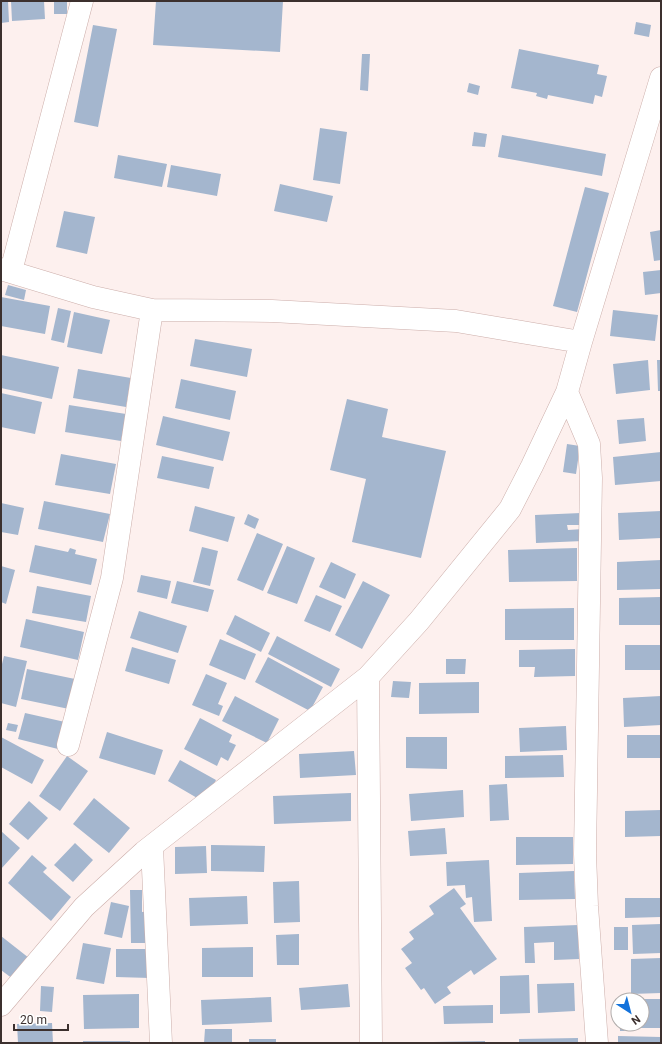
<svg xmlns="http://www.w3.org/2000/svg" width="662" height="1044" font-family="Roboto,sans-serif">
<rect width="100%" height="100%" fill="#fdf0ee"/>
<path fill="#a4b6ce" d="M 1,1 L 8,1 L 9,22 L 1,23 Z
M 11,1 L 44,1 L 45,19 L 12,21 Z
M 54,1 L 67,1 L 67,14 L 54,14 Z
M 156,1 L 283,1 L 280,52 L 153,45 Z
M 636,22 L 651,25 L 649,37 L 634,34 Z
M 93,25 L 117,29 L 98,127 L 74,122 Z
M 519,49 L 599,65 L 597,74 L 607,76 L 602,97 L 595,95 L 593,104 L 548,95 L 547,99 L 536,96 L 537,93 L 511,88 Z
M 362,54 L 370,54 L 368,91 L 360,90 Z
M 469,83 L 480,86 L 478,95 L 467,92 Z
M 320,128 L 347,132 L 340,184 L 313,180 Z
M 474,132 L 487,134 L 485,147 L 472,146 Z
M 502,135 L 606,154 L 602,176 L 498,157 Z
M 118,155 L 167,164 L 162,187 L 114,178 Z
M 171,165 L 221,174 L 217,196 L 167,187 Z
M 280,184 L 333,196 L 327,222 L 274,211 Z
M 585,187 L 609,193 L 577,312 L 553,306 Z
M 64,211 L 95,217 L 87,254 L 56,247 Z
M 661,230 L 661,260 L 654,261 L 650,232 Z
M 661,270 L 661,293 L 645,295 L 643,272 Z
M 8,285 L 26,290 L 24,300 L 5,295 Z
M 1,297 L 50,306 L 45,334 L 1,326 Z
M 58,308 L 71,311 L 64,343 L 51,340 Z
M 613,310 L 658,315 L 655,341 L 610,336 Z
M 74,312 L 110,320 L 102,354 L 67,347 Z
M 195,339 L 252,349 L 247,377 L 190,366 Z
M 1,355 L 59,367 L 52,399 L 1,388 Z
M 648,360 L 650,390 L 616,394 L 613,364 Z
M 657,360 L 661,360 L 661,391 L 658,391 Z
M 78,369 L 131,378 L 126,407 L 73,398 Z
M 181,379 L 236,391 L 230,420 L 175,408 Z
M 1,393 L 42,402 L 35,434 L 1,427 Z
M 347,399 L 388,409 L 382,437 L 446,451 L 421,558 L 352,542 L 366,479 L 330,470 Z
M 69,405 L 126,414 L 121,441 L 65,432 Z
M 163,416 L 230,432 L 223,461 L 156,445 Z
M 644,418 L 646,441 L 619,444 L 617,420 Z
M 567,444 L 580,446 L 576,474 L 563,472 Z
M 661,452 L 661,481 L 615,485 L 613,457 Z
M 61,454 L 116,464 L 110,494 L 55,485 Z
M 162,456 L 214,467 L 209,489 L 157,478 Z
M 44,501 L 110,514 L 103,542 L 38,529 Z
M 1,503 L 24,508 L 18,535 L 1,532 Z
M 195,506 L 235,517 L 228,542 L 189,531 Z
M 661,511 L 661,538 L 619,540 L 618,513 Z
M 581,513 L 581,525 L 567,525 L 568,530 L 583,529 L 583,541 L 536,543 L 535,515 Z
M 248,514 L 259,519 L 255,529 L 244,524 Z
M 257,533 L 283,544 L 263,591 L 237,580 Z
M 35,545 L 68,552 L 70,548 L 76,550 L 75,554 L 97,559 L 91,585 L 29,572 Z
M 287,546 L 315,558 L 297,604 L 267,593 Z
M 202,547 L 218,551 L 210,586 L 193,582 Z
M 577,548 L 577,581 L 509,582 L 508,550 Z
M 661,560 L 661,589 L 617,590 L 617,562 Z
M 331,562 L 356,574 L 345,599 L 319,587 Z
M 1,566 L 15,570 L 6,604 L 1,602 Z
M 141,575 L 171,581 L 167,599 L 137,592 Z
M 177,581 L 214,590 L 208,612 L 171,603 Z
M 363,581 L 390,595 L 362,649 L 335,635 Z
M 37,586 L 91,596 L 86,622 L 32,613 Z
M 316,595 L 342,606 L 330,632 L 304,621 Z
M 661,597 L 661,625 L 619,625 L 619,598 Z
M 574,608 L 574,640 L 505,640 L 505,609 Z
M 139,611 L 187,626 L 178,653 L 130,638 Z
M 235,615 L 270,633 L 261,652 L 226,634 Z
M 26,619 L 84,632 L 78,660 L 20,647 Z
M 277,636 L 340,669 L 331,687 L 268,654 Z
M 220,639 L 256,654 L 245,680 L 209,665 Z
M 625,645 L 661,645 L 661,670 L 625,670 Z
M 132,647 L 176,660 L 169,684 L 125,671 Z
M 575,649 L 575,676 L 534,677 L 535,667 L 519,667 L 519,650 Z
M 4,656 L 27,661 L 16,707 L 1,703 L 1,668 Z
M 268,657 L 323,687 L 310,711 L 255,682 Z
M 446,659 L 466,659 L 465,674 L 446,674 Z
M 27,669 L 75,679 L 69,709 L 21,699 Z
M 206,674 L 227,683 L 218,704 L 223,706 L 219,716 L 192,705 Z
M 393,681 L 411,682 L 409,698 L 391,697 Z
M 479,682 L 479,713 L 419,714 L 419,683 Z
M 235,696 L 279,719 L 267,743 L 222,721 Z
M 661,696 L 661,725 L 624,727 L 623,698 Z
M 25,713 L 65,722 L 58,749 L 18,739 Z
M 200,718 L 232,735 L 229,742 L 236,745 L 228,761 L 221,757 L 217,766 L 184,749 Z
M 8,723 L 18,725 L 16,732 L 6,730 Z
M 566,726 L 567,750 L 520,752 L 519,728 Z
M 107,732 L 163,750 L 155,775 L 99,758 Z
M 627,735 L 661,735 L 661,758 L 627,758 Z
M 1,737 L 44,760 L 32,784 L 1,767 Z
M 406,737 L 447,737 L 447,769 L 406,768 Z
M 354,751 L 356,775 L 300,778 L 299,754 Z
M 563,755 L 564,777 L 505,778 L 505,756 Z
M 67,756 L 88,771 L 60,811 L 39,796 Z
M 180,760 L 216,780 L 204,802 L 168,781 Z
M 507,784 L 509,820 L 490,821 L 489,785 Z
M 463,790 L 464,817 L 411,821 L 409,794 Z
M 351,793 L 351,821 L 274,824 L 273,796 Z
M 94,798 L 130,828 L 109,853 L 73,824 Z
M 29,801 L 48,818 L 28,840 L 9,824 Z
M 661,810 L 661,836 L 625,837 L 625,811 Z
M 445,828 L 447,854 L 410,856 L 408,831 Z
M 1,831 L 20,848 L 1,869 Z
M 516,837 L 573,837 L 573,864 L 516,865 Z
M 75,843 L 93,860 L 73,882 L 54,865 Z
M 211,845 L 265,846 L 264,872 L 211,871 Z
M 206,846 L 207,873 L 175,874 L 175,847 Z
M 32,855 L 47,868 L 43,872 L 71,897 L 51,921 L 8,883 Z
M 489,860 L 492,921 L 474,922 L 472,897 L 466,898 L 465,885 L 447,886 L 446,862 Z
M 574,871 L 575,899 L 519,900 L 519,873 Z
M 299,881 L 300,922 L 274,923 L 273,882 Z
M 454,888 L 466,904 L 460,908 L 497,959 L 474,975 L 471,970 L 447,987 L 451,993 L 435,1004 L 424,988 L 421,990 L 405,968 L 412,963 L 401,949 L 414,939 L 409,932 L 434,914 L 429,906 Z
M 130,890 L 142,890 L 142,912 L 152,911 L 153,943 L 131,943 Z
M 247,896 L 248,924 L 190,926 L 189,898 Z
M 625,898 L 661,898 L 661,917 L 625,918 Z
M 111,902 L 129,906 L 122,938 L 104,934 Z
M 661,924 L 661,953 L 633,954 L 632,925 Z
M 578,925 L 579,959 L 554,960 L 554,942 L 534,943 L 535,963 L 525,963 L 524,927 Z
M 614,927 L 628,927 L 628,950 L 614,950 Z
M 299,934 L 299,965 L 277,965 L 276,935 Z
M 1,936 L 29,958 L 13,979 L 1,970 Z
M 83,943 L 111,948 L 104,984 L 76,979 Z
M 253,947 L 253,977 L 202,977 L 202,948 Z
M 116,949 L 151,949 L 150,978 L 116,977 Z
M 661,958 L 661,993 L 631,994 L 631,959 Z
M 529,975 L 530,1013 L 500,1014 L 500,976 Z
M 574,983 L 575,1011 L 538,1013 L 537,984 Z
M 348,984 L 350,1007 L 301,1010 L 299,988 Z
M 41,986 L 54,987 L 52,1012 L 40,1011 Z
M 139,994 L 139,1028 L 84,1029 L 83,995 Z
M 271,997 L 272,1022 L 202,1025 L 201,1000 Z
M 642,999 L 661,999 L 661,1028 L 633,1028 L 633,1031 L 620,1031 L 620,1024 L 642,1024 Z
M 493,1005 L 493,1023 L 444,1024 L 443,1006 Z
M 52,1023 L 53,1043 L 18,1043 L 17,1024 Z
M 205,1029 L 232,1029 L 232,1043 L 204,1043 Z
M 618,1036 L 661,1037 L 661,1043 L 618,1043 Z
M 578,1038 L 578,1043 L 519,1043 L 519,1039 Z
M 249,1039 L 276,1039 L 276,1043 L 249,1043 Z
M 83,1041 L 130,1041 L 130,1043 L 83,1043 Z
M 485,1041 L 485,1043 L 433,1043 L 433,1042 Z"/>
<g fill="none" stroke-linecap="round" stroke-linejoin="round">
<defs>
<path id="minor" d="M 1,269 L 93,297 L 152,310 L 272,311 L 456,321 L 581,342
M 11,271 L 82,1
M 567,392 L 589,444 L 591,478 L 585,854 L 587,906 L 597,1043
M 368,677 L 371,1043
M 68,745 L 112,578 L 152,310
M 152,847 L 161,1043
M 1,1005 L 84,907 L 144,852 L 368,677 L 419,621 L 510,509 L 532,466 L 567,392 L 581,342 L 661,78"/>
</defs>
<use href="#minor" stroke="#ccaeaa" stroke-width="23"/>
<use href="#minor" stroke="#fff" stroke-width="22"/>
</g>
<rect width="662" height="1044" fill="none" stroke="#3c302e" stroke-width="4"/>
<g transform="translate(630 1012) rotate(144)"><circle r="19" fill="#ffffff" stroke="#b1acab"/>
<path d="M0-3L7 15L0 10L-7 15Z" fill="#1372db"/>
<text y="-6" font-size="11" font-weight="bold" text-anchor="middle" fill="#3c302e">N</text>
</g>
<path d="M14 1024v6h54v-6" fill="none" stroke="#3c302e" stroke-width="2"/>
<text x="20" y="1024" font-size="12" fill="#3c302e" stroke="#ffffff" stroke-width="3" paint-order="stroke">20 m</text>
</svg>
